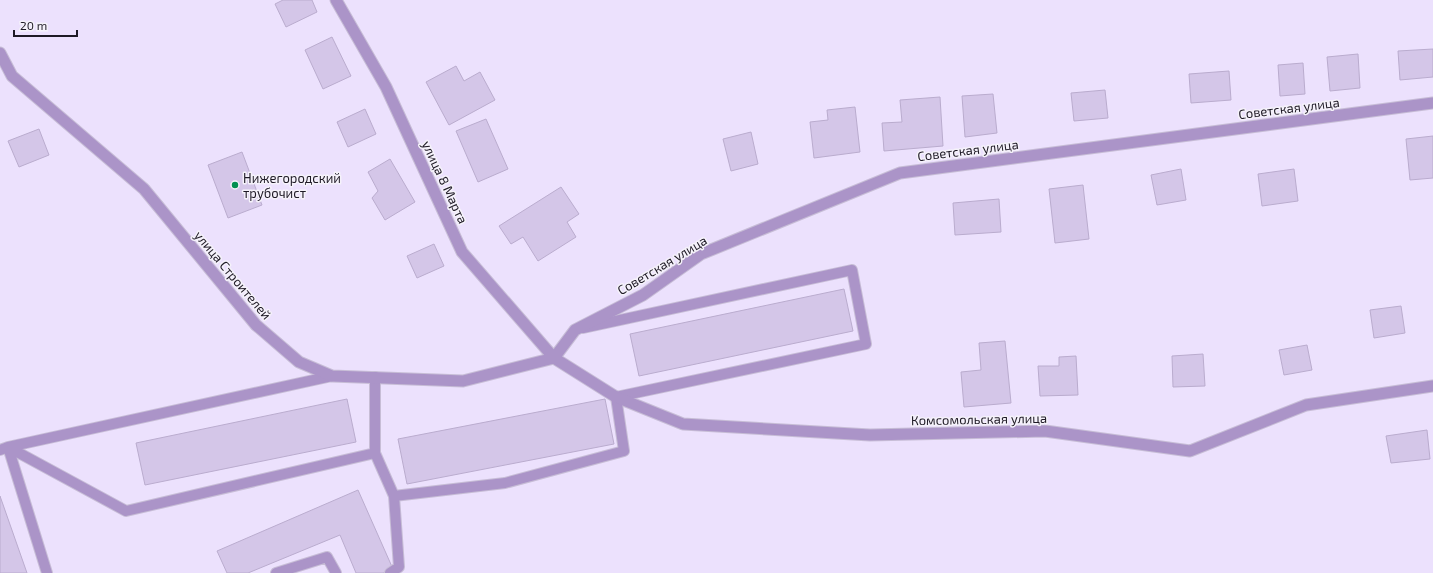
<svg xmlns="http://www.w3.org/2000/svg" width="1433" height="573" font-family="'Exo 2',sans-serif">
<rect width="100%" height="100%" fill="#ece1fd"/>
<path fill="#d4c6e8" stroke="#baacce" d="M 283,0 L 312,0 L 317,12 L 286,27 L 275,4 Z
M 332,37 L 351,76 L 323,89 L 305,50 Z
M 1433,49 L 1433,77 L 1400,80 L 1398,51 Z
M 1358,54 L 1360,88 L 1330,91 L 1327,57 Z
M 1303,63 L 1305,94 L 1280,96 L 1278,65 Z
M 456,66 L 464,81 L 480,72 L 495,100 L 449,125 L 426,82 Z
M 1229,71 L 1231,100 L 1191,103 L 1189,74 Z
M 1105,90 L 1108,118 L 1074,121 L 1071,93 Z
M 993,94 L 997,133 L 965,137 L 962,96 Z
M 940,97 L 943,146 L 884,151 L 882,123 L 902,122 L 900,100 Z
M 855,107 L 860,152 L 814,158 L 810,122 L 828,120 L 827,110 Z
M 365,109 L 376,134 L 348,147 L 337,122 Z
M 486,119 L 508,169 L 478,182 L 456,131 Z
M 39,129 L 49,155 L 19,167 L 8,141 Z
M 751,132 L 758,164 L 731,171 L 723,139 Z
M 1433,136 L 1433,178 L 1410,180 L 1406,139 Z
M 242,152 L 262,205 L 228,218 L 208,165 Z
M 390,159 L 415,202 L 385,220 L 372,198 L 378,191 L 368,172 Z
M 1181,169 L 1186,200 L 1157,205 L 1151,175 Z
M 1294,169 L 1298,201 L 1262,206 L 1258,174 Z
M 1083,185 L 1089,239 L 1055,243 L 1049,189 Z
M 561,187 L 579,214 L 567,222 L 576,237 L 538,261 L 523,237 L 511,244 L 499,226 Z
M 999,199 L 1001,232 L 955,235 L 953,203 Z
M 434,244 L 444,266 L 417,278 L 407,256 Z
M 844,289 L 853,331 L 639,376 L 630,334 Z
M 1401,306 L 1405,333 L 1374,338 L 1370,310 Z
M 1005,341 L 1011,403 L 964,407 L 961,372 L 981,370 L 979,343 Z
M 1307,345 L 1312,370 L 1284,375 L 1279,350 Z
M 1203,354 L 1205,386 L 1173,387 L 1172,356 Z
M 1076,356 L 1078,395 L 1040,396 L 1038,366 L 1059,366 L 1059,357 Z
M 347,399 L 356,442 L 145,485 L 136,443 Z
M 605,399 L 614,444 L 407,484 L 398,439 Z
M 1427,430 L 1430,459 L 1391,463 L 1386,436 Z
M 358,490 L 393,569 L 383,573 L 356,573 L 340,535 L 248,573 L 227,573 L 217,551 Z
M 0,496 L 27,573 L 0,573 Z"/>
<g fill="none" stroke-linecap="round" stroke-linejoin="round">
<defs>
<path id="service" d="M 8,447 L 126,511 L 375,453 L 375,377
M 8,447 L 47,573
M 0,450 L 8,447 L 332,376
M 375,453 L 394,496 L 505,483 L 624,451 L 616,397 L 866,344 L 852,270 L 583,328
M 276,573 L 327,557 L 336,573
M 390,573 L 399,567 L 394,496"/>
<path id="minor" d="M 336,0 L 386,87 L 462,252 L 554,358 L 616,397 L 683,424 L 870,435 L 1045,431 L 1190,451 L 1306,405 L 1433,386
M 0,53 L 12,76 L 144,189 L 256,325 L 299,362 L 332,376 L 463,381 L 554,358
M 554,358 L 575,330 L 643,295 L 701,254 L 900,173 L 1433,103"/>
</defs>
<use href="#service" stroke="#c7bdd6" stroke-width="12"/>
<use href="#minor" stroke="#c7bdd6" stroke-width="13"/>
<use href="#service" stroke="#ab94c8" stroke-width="10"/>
<use href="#minor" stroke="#ab94c8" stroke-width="11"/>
</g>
<circle fill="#00904f" stroke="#f5f2fa" stroke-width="1.5" cx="235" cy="185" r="4"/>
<g text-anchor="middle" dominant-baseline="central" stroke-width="3" stroke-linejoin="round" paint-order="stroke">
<g font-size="13" fill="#1e1925" stroke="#f5f2fa">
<text transform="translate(1289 108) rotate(-7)">Советская улица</text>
<text transform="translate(968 150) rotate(-7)">Советская улица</text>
<text transform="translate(445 182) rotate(65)">улица 8 Марта</text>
<text transform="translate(662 265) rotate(-31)">Советская улица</text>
<text transform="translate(233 275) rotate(50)">улица Строителей</text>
<text transform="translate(979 419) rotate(-1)">Комсомольская улица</text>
</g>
<g font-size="13" fill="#1e1925" stroke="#f5f2fa" text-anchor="start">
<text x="243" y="178">Нижегородский<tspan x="243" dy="15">трубочист</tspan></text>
</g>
</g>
<path d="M14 30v6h63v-6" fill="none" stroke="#1e1925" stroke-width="2"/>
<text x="20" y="30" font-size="12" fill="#1e1925" stroke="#f5f2fa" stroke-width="3" paint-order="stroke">20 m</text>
</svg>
